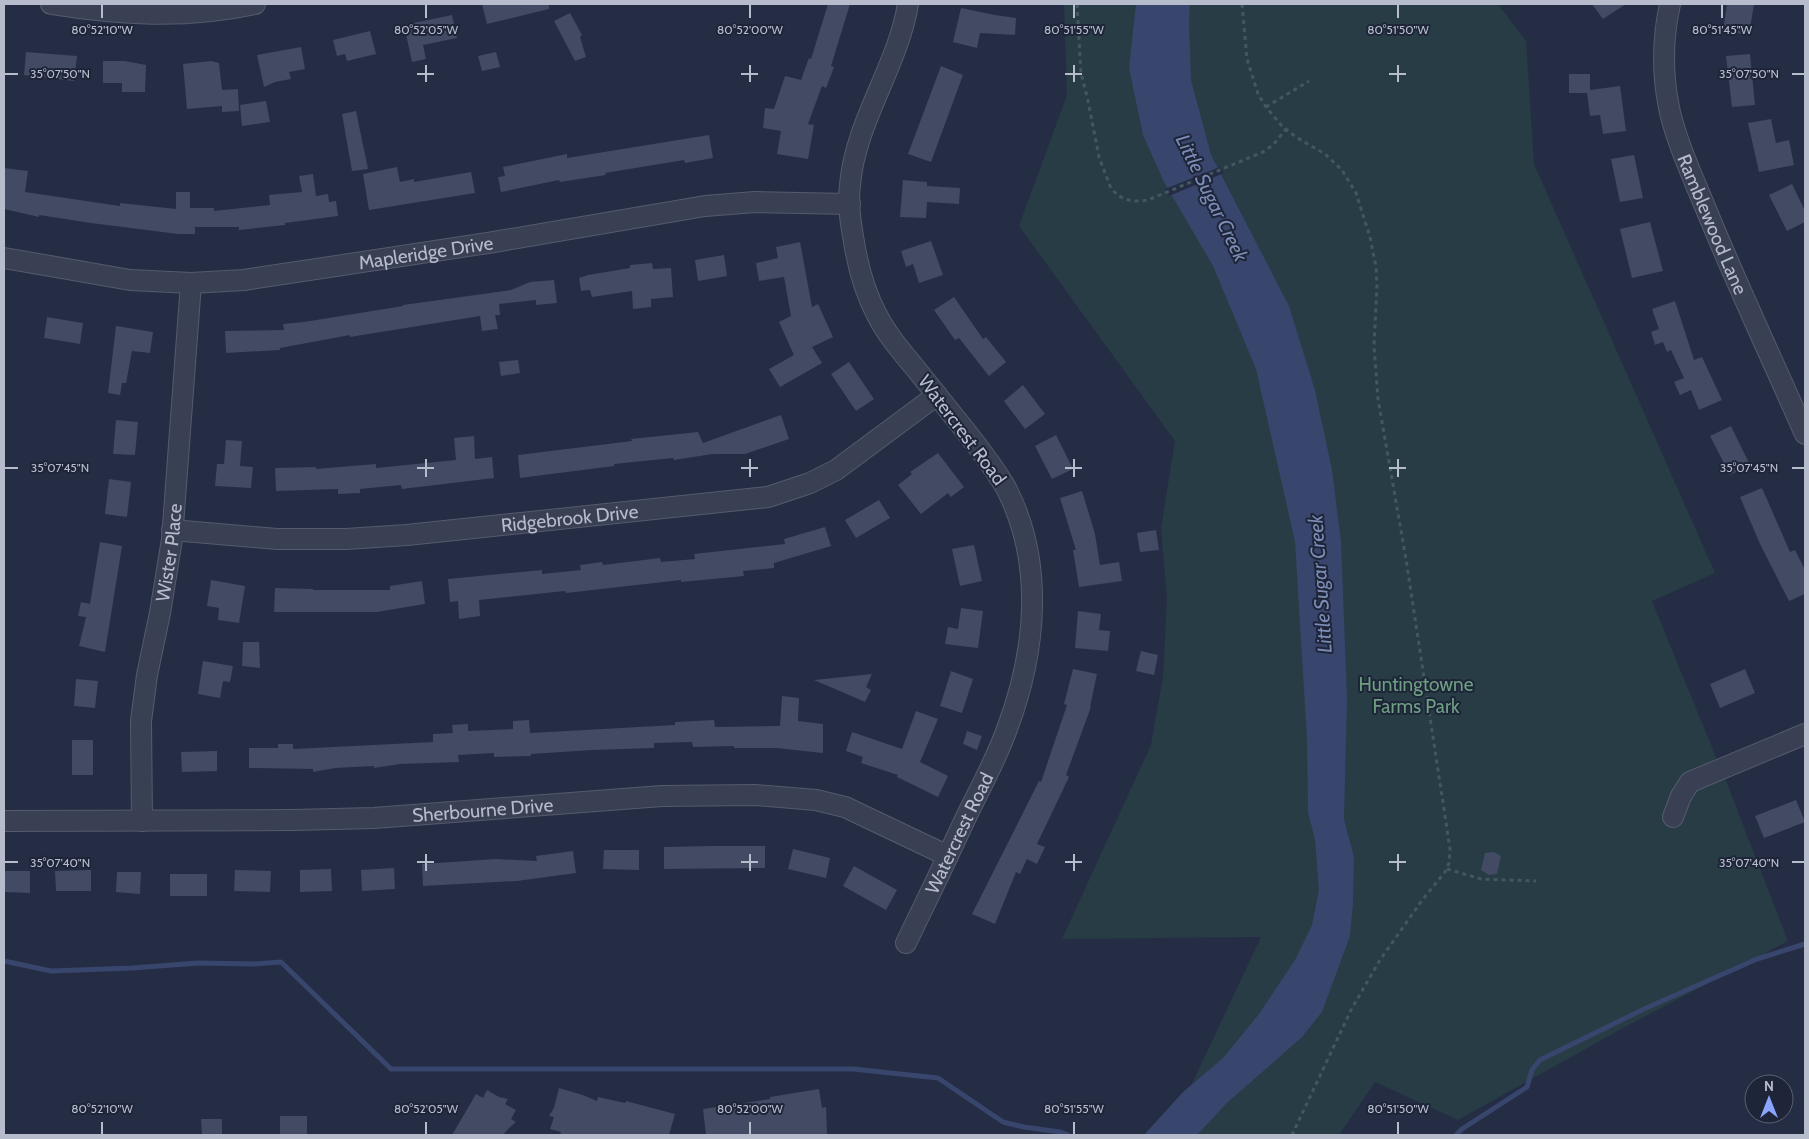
<svg xmlns="http://www.w3.org/2000/svg" width="1809" height="1139" font-family="Cabin,sans-serif">
<rect width="100%" height="100%" fill="#252d44"/>
<path fill="#273c45" d="M 1064,4 L 1498,4 L 1526,41 L 1534,164 L 1715,573 L 1652,601 L 1728,786 L 1788,941 L 1623,1028 L 1458,1120 L 1375,1082 L 1339,1135 L 1172,1135 L 1191,1086 L 1261,937 L 1062,939 L 1151,745 L 1163,676 L 1167,598 L 1161,528 L 1175,441 L 1019,226 L 1067,95 Z"/>
<path fill="#38456c" d="M 1136,4 L 1190,4 L 1189,22 L 1191,80 L 1211,155 L 1289,306 L 1315,390 L 1332,470 L 1341,542 L 1347,698 L 1344,819 L 1354,857 L 1353,903 L 1350,936 L 1322,1012 L 1302,1037 L 1227,1103 L 1197,1135 L 1144,1135 L 1183,1092 L 1223,1058 L 1259,1014 L 1295,960 L 1312,925 L 1319,890 L 1315,840 L 1308,812 L 1307,739 L 1295,542 L 1256,369 L 1213,266 L 1164,182 L 1143,135 L 1129,68 Z"/>
<path fill="#252d44" d="M 1220,167 L 1224,173 L 1169,196 L 1165,189 Z"/>
<g fill="none" stroke-linecap="round" stroke-linejoin="round">
<path stroke="#38456c" stroke-width="5" d="M 4,961 L 51,971 L 133,968 L 198,963 L 253,964 L 281,962 L 391,1069 L 853,1069 L 938,1078 L 1003,1122 L 1024,1127 L 1060,1132 L 1068,1135
M 1456,1135 L 1462,1129 L 1527,1087 L 1532,1070 L 1540,1060 L 1644,1009 L 1757,959 L 1805,944"/>
</g>
<path fill="#424a64" d="M 482,4 L 549,4 L 549,9 L 487,24 Z
M 828,4 L 850,4 L 831,66 L 834,67 L 826,88 L 822,86 L 808,124 L 814,125 L 808,159 L 777,154 L 781,131 L 763,128 L 765,108 L 774,109 L 785,76 L 801,80 L 809,58 L 811,59 Z
M 1592,4 L 1626,4 L 1603,19 Z
M 1727,4 L 1754,4 L 1749,35 L 1723,31 Z
M 961,8 L 995,15 L 1016,18 L 1015,35 L 980,33 L 977,48 L 953,42 Z
M 570,13 L 582,35 L 580,37 L 586,57 L 575,61 L 554,21 Z
M 452,15 L 457,38 L 423,45 L 426,59 L 412,62 L 404,25 Z
M 370,31 L 376,54 L 347,61 L 345,54 L 337,56 L 333,40 Z
M 301,47 L 305,69 L 289,72 L 291,79 L 275,82 L 264,87 L 257,55 Z
M 26,52 L 77,56 L 74,81 L 24,75 Z
M 496,52 L 500,67 L 482,71 L 478,56 Z
M 1750,54 L 1755,105 L 1732,107 L 1726,56 Z
M 103,61 L 125,61 L 146,65 L 145,92 L 122,92 L 122,83 L 103,83 Z
M 211,61 L 219,63 L 222,90 L 238,89 L 239,111 L 222,112 L 222,106 L 187,109 L 183,64 Z
M 941,66 L 963,75 L 931,162 L 908,154 Z
M 1569,74 L 1590,74 L 1590,90 L 1620,86 L 1626,131 L 1603,134 L 1600,115 L 1590,116 L 1587,93 L 1569,93 Z
M 266,101 L 270,122 L 242,126 L 240,105 Z
M 356,111 L 368,169 L 352,171 L 342,114 Z
M 1771,119 L 1776,143 L 1789,140 L 1794,165 L 1759,172 L 1748,123 Z
M 709,135 L 713,158 L 685,163 L 684,160 L 605,173 L 606,175 L 560,182 L 559,180 L 501,192 L 498,177 L 505,176 L 503,167 L 567,154 L 567,158 Z
M 1634,155 L 1643,198 L 1620,202 L 1611,159 Z
M 397,167 L 400,182 L 414,179 L 414,182 L 471,172 L 475,193 L 369,210 L 363,174 Z
M 4,168 L 28,171 L 25,192 L 120,206 L 120,203 L 176,209 L 176,192 L 190,192 L 190,208 L 214,208 L 214,211 L 270,205 L 269,195 L 302,192 L 299,176 L 313,174 L 316,196 L 328,194 L 329,202 L 336,201 L 338,216 L 285,223 L 285,225 L 239,230 L 239,227 L 195,227 L 195,234 L 178,234 L 91,223 L 39,215 L 39,217 L 4,209 Z
M 903,180 L 927,182 L 927,186 L 960,188 L 959,204 L 927,202 L 926,218 L 900,217 Z
M 1792,184 L 1805,211 L 1805,222 L 1787,231 L 1769,195 Z
M 1650,222 L 1663,271 L 1632,278 L 1620,229 Z
M 931,241 L 943,275 L 919,283 L 913,264 L 906,267 L 901,251 Z
M 800,242 L 812,307 L 818,304 L 833,337 L 812,347 L 822,363 L 780,387 L 769,369 L 794,355 L 779,322 L 791,316 L 784,277 L 759,281 L 756,263 L 778,258 L 776,247 Z
M 724,255 L 727,276 L 698,281 L 695,260 Z
M 652,263 L 653,269 L 671,268 L 673,297 L 651,299 L 651,307 L 633,309 L 632,291 L 592,297 L 590,290 L 581,291 L 579,278 L 588,275 L 630,268 L 630,265 Z
M 554,280 L 557,303 L 536,305 L 536,300 L 499,304 L 500,315 L 495,315 L 498,329 L 482,331 L 480,316 L 350,337 L 350,335 L 280,348 L 280,350 L 226,353 L 225,331 L 284,330 L 283,324 L 304,322 L 403,306 L 403,305 L 511,290 L 530,282 Z
M 954,297 L 983,339 L 986,337 L 1006,362 L 989,376 L 959,338 L 955,340 L 934,310 Z
M 1675,301 L 1694,360 L 1702,357 L 1722,400 L 1699,410 L 1691,390 L 1680,395 L 1674,382 L 1684,378 L 1671,350 L 1667,352 L 1663,342 L 1655,345 L 1651,332 L 1659,329 L 1652,309 Z
M 47,317 L 83,323 L 80,344 L 44,338 Z
M 116,326 L 153,332 L 150,353 L 132,351 L 126,383 L 122,383 L 120,395 L 108,393 Z
M 518,360 L 520,373 L 501,376 L 499,362 Z
M 849,362 L 874,399 L 856,411 L 831,374 Z
M 1023,385 L 1045,414 L 1025,429 L 1004,401 Z
M 781,415 L 789,439 L 745,454 L 713,454 L 674,460 L 673,458 L 614,464 L 614,466 L 520,478 L 518,455 L 632,441 L 631,439 L 698,432 L 703,443 Z
M 116,420 L 138,422 L 135,455 L 113,454 Z
M 1731,426 L 1750,465 L 1730,475 L 1710,436 Z
M 1056,435 L 1073,469 L 1052,479 L 1035,446 Z
M 474,436 L 475,459 L 492,457 L 494,478 L 402,489 L 401,485 L 360,489 L 360,493 L 338,494 L 338,489 L 276,491 L 275,468 L 316,467 L 316,469 L 376,464 L 376,468 L 456,460 L 454,438 Z
M 226,440 L 242,441 L 240,466 L 253,467 L 251,488 L 215,486 L 217,464 L 224,464 Z
M 938,453 L 964,487 L 951,497 L 948,493 L 921,514 L 898,485 L 912,474 L 910,472 Z
M 109,479 L 131,482 L 127,517 L 105,514 Z
M 1762,488 L 1790,552 L 1795,550 L 1805,570 L 1805,594 L 1789,601 L 1760,544 L 1740,497 Z
M 1082,491 L 1095,534 L 1100,565 L 1119,562 L 1122,581 L 1079,587 L 1073,550 L 1076,550 L 1060,498 Z
M 879,500 L 890,518 L 856,538 L 845,520 Z
M 825,527 L 831,546 L 774,563 L 774,568 L 743,571 L 744,576 L 681,582 L 681,580 L 566,593 L 565,591 L 479,600 L 480,616 L 459,619 L 458,601 L 450,602 L 448,579 L 542,570 L 542,574 L 581,570 L 580,565 L 602,562 L 603,565 L 660,558 L 661,562 L 695,559 L 694,554 L 785,544 L 784,539 Z
M 1156,530 L 1159,550 L 1140,552 L 1137,533 Z
M 100,542 L 122,546 L 105,652 L 79,646 L 86,617 L 78,616 L 81,602 L 90,604 Z
M 974,545 L 982,581 L 960,586 L 952,549 Z
M 211,580 L 245,586 L 239,623 L 218,620 L 219,608 L 207,606 Z
M 422,581 L 425,604 L 377,612 L 274,612 L 275,588 L 313,589 L 313,590 L 390,590 L 390,586 Z
M 961,608 L 983,611 L 978,648 L 945,644 L 948,627 L 958,629 Z
M 1078,611 L 1101,614 L 1099,630 L 1110,631 L 1108,651 L 1075,648 Z
M 243,642 L 259,642 L 260,668 L 242,666 Z
M 1141,651 L 1158,655 L 1154,675 L 1136,671 Z
M 203,661 L 233,666 L 230,682 L 223,681 L 220,698 L 198,694 Z
M 1073,669 L 1097,674 L 1090,707 L 1091,707 L 1066,775 L 1069,777 L 1037,844 L 1045,847 L 1037,864 L 1027,859 L 1020,874 L 1016,872 L 995,924 L 972,914 L 1039,781 L 1041,782 L 1067,705 L 1064,704 Z
M 1745,669 L 1755,693 L 1720,708 L 1710,684 Z
M 951,671 L 973,679 L 962,713 L 940,706 Z
M 872,674 L 866,687 L 871,690 L 865,702 L 814,680 Z
M 76,679 L 98,681 L 95,708 L 74,706 Z
M 782,696 L 799,698 L 798,721 L 823,724 L 823,753 L 776,748 L 734,748 L 734,746 L 693,747 L 692,742 L 654,743 L 654,748 L 592,750 L 531,754 L 531,756 L 494,757 L 494,753 L 458,755 L 459,762 L 400,764 L 374,768 L 374,766 L 335,768 L 313,772 L 313,769 L 249,768 L 249,748 L 278,748 L 278,744 L 293,744 L 293,749 L 433,742 L 433,734 L 453,733 L 452,725 L 468,724 L 468,731 L 513,729 L 513,721 L 529,720 L 530,733 L 675,725 L 675,722 L 714,720 L 715,727 L 780,726 Z
M 916,711 L 938,719 L 920,762 L 948,776 L 938,797 L 897,777 L 898,775 L 861,763 L 863,757 L 846,751 L 852,732 L 902,749 Z
M 967,731 L 982,736 L 977,750 L 963,744 Z
M 72,740 L 93,740 L 93,775 L 72,775 Z
M 217,751 L 217,771 L 182,772 L 181,752 Z
M 1796,800 L 1805,822 L 1764,838 L 1755,816 Z
M 711,846 L 765,846 L 765,868 L 664,869 L 664,847 Z
M 793,849 L 830,858 L 826,878 L 788,869 Z
M 604,850 L 639,850 L 639,870 L 603,869 Z
M 573,851 L 576,873 L 517,881 L 423,886 L 422,864 L 496,859 L 537,861 L 536,856 Z
M 1494,852 L 1501,856 L 1497,874 L 1489,875 L 1481,870 L 1485,853 Z
M 854,866 L 897,890 L 886,910 L 843,886 Z
M 394,868 L 395,889 L 362,891 L 361,870 Z
M 331,869 L 332,891 L 300,892 L 300,870 Z
M 91,870 L 91,891 L 56,891 L 55,871 Z
M 235,870 L 271,871 L 270,892 L 234,891 Z
M 4,871 L 30,871 L 30,893 L 4,892 Z
M 117,872 L 141,872 L 140,894 L 116,892 Z
M 170,874 L 207,874 L 207,896 L 170,896 Z
M 559,1088 L 583,1095 L 597,1101 L 598,1097 L 625,1103 L 626,1101 L 675,1114 L 669,1135 L 560,1135 L 561,1132 L 550,1129 L 554,1117 L 549,1116 L 554,1108 Z
M 819,1089 L 822,1108 L 826,1107 L 827,1135 L 706,1135 L 703,1109 L 770,1099 L 770,1097 Z
M 487,1090 L 499,1097 L 508,1099 L 505,1104 L 516,1110 L 511,1119 L 516,1122 L 507,1130 L 503,1135 L 452,1135 L 476,1094 L 483,1098 Z
M 280,1116 L 307,1116 L 307,1135 L 280,1135 Z
M 201,1119 L 222,1119 L 222,1135 L 202,1135 Z"/>
<g fill="none" stroke-linecap="round" stroke-linejoin="round">
<defs>
<g id="street">
<path d="M 51,4 C 119,15 187,19 255,4"/>
<path id="s1" d="M 1670,4 C 1663,36 1662,69 1668,102 C 1673,134 1693,178 1706,209 C 1737,285 1772,359 1805,434"/>
<path id="s2" d="M 4,258 L 130,280 L 191,283 L 244,280 L 488,243 L 705,206 L 755,202 L 850,204"/>
<path id="s3" d="M 172,530 L 277,539 L 346,539 L 407,535 L 768,497 L 810,483 L 836,470 L 937,395"/>
<path d="M 1673,817 L 1681,796 L 1690,782 L 1805,734"/>
<path id="s4" d="M 4,821 L 294,820 L 374,818 L 662,796 L 755,795 L 816,800 L 845,807 L 948,856"/>
<path id="s5" d="M 142,821 L 141,721 L 147,675 L 160,613 L 172,539 L 191,283"/>
<path id="s6" d="M 906,943 C 927,900 948,856 968,813 C 982,785 997,757 1007,729 C 1036,652 1045,563 1006,488 C 994,467 979,448 964,429 C 948,409 932,389 916,369 C 902,352 887,335 877,315 C 864,291 857,263 853,236 C 850,220 848,201 850,185 C 855,122 898,66 908,4"/>
</g>
</defs>
<use href="#street" stroke="#555b6e" stroke-width="22"/>
<path stroke="#43585e" stroke-width="3" stroke-dasharray="4 4" stroke-linecap="butt" d="M 1077,4 L 1081,73 L 1088,101 L 1099,157 L 1110,186 C 1118,200 1133,203 1148,200 L 1263,152 L 1273,145 L 1286,129
M 1242,4 L 1247,59 L 1258,94 L 1266,107 L 1281,125 L 1296,137 L 1325,154 L 1342,170 L 1356,193 L 1370,237 L 1376,267 L 1377,285 L 1374,346 L 1378,399 L 1406,559 L 1450,849 L 1449,863 L 1445,872 L 1423,899 L 1380,960 L 1352,1008 L 1292,1135
M 1266,107 L 1309,81
M 1447,869 L 1481,879 L 1536,881"/>
<use href="#street" stroke="#3a4053" stroke-width="20"/>
</g>
<path fill="none" stroke="#b7bccd" stroke-width="2" d="M 102,5 L 102,18M 426,5 L 426,18M 750,5 L 750,18M 1074,5 L 1074,18M 1398,5 L 1398,18M 1722,5 L 1722,18M 426,65 L 426,82M 750,65 L 750,82M 1074,65 L 1074,82M 1398,65 L 1398,82M 5,74 L 18,74M 417,74 L 434,74M 741,74 L 758,74M 1065,74 L 1082,74M 1389,74 L 1406,74M 1792,74 L 1804,74M 426,459 L 426,477M 750,459 L 750,477M 1074,459 L 1074,477M 1398,459 L 1398,477M 5,468 L 18,468M 417,468 L 434,468M 741,468 L 758,468M 1065,468 L 1082,468M 1389,468 L 1406,468M 1792,468 L 1804,468M 426,854 L 426,871M 750,854 L 750,871M 1074,854 L 1074,871M 1398,854 L 1398,871M 5,862 L 18,862M 417,862 L 434,862M 741,862 L 758,862M 1065,862 L 1082,862M 1389,862 L 1406,862M 1792,862 L 1804,862M 102,1122 L 102,1134M 426,1122 L 426,1134M 750,1122 L 750,1134M 1074,1122 L 1074,1134M 1398,1122 L 1398,1134"/>
<g text-anchor="middle" dominant-baseline="central" stroke-width="4" stroke-linejoin="round" paint-order="stroke">
<g font-size="19" fill="#b7bccd" stroke="#1e2539">
<text stroke="none"><textPath href="#s1" startOffset="229">Ramblewood Lane</textPath></text>
<text stroke="none"><textPath href="#s2" startOffset="426">Mapleridge Drive</textPath></text>
<text transform="translate(962 430) rotate(53)">Watercrest Road</text>
<text stroke="none"><textPath href="#s3" startOffset="399">Ridgebrook Drive</textPath></text>
<text stroke="none"><textPath href="#s5" startOffset="271">Wister Place</textPath></text>
<text stroke="none"><textPath href="#s4" startOffset="479">Sherbourne Drive</textPath></text>
<text stroke="none"><textPath href="#s6" startOffset="122">Watercrest Road</textPath></text>
</g>
<g font-size="19" fill="#6d9f81" stroke="#1e2539">
<text x="1416" y="684">Huntingtowne<tspan x="1416" dy="22">Farms Park</tspan></text>
</g>
<g font-size="20" font-style="italic" fill="#7c8cb6" stroke="#1e2539">
<text transform="translate(1212 198) rotate(64)">Little Sugar Creek</text>
<text transform="translate(1320 584) rotate(-94)">Little Sugar Creek</text>
</g>
</g>
<g font-size="12" text-anchor="middle" fill="#b7bccd" stroke="#1e2539" stroke-width="4" stroke-linejoin="round" paint-order="stroke">
<text x="102" y="34">80°52'10"W</text>
<text x="426" y="34">80°52'05"W</text>
<text x="750" y="34">80°52'00"W</text>
<text x="1074" y="34">80°51'55"W</text>
<text x="1398" y="34">80°51'50"W</text>
<text x="1722" y="34">80°51'45"W</text>
<text x="60" y="78">35°07'50"N</text>
<text x="1749" y="78">35°07'50"N</text>
<text x="60" y="472">35°07'45"N</text>
<text x="1749" y="472">35°07'45"N</text>
<text x="60" y="867">35°07'40"N</text>
<text x="1749" y="867">35°07'40"N</text>
<text x="102" y="1113">80°52'10"W</text>
<text x="426" y="1113">80°52'05"W</text>
<text x="750" y="1113">80°52'00"W</text>
<text x="1074" y="1113">80°51'55"W</text>
<text x="1398" y="1113">80°51'50"W</text>
</g>
<rect width="1809" height="1139" fill="none" stroke="#b7bccd" stroke-width="10"/>
<g transform="translate(1769 1099)"><circle r="24" fill="#1e2539" stroke="#5b6174"/>
<path d="M0-4L9 19L0 12L-9 19Z" fill="#8ba4fe"/>
<text y="-8" font-size="14" font-weight="bold" text-anchor="middle" fill="#b7bccd">N</text>
</g>
</svg>
